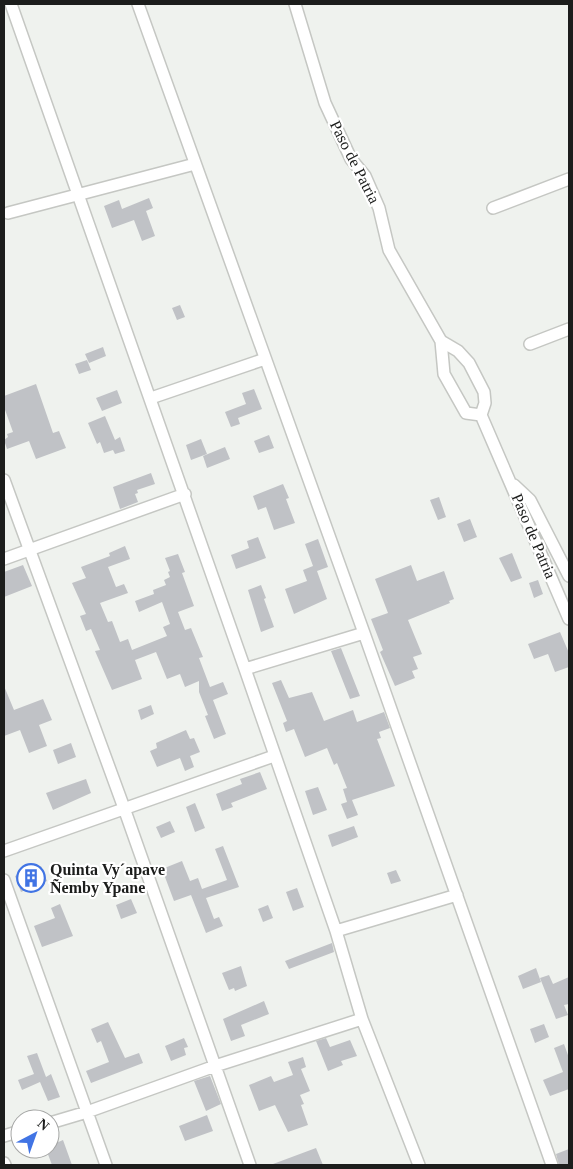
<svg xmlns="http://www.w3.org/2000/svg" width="573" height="1169" font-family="Georgia,serif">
<rect width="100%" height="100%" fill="#eff2ee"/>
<path fill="#c0c2c6" d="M 149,198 L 153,208 L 146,211 L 155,236 L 142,241 L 134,220 L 112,228 L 104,206 L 119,200 L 122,209 Z
M 180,305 L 185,317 L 177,320 L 172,308 Z
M 103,347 L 106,356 L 89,363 L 85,354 Z
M 87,360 L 91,370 L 79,374 L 75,364 Z
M 36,384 L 53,433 L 59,431 L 66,448 L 36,459 L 29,441 L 7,449 L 4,440 L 8,437 L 7,434 L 13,432 L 4,407 L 4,396 Z
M 254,389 L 262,409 L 238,418 L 240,424 L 231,427 L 225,412 L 246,404 L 242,393 Z
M 117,390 L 122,403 L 102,411 L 96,398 Z
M 105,416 L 115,440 L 120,437 L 125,451 L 115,454 L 113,450 L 104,453 L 100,442 L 97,444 L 88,423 Z
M 269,435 L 274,448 L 259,453 L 254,441 Z
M 201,439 L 207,454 L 191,460 L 186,445 Z
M 225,447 L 230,459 L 207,468 L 203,456 Z
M 151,473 L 155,484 L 137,490 L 138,493 L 135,494 L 138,502 L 120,509 L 113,487 Z
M 283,484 L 289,498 L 286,499 L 295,523 L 274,530 L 266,507 L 258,510 L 253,496 Z
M 439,497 L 446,517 L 438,520 L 430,500 Z
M 470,519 L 477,537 L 464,542 L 457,524 Z
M 258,537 L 266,558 L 236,569 L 231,555 L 249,548 L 247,541 Z
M 318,539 L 328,567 L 317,571 L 327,599 L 294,614 L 285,589 L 307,581 L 303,570 L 313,566 L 305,544 Z
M 125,546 L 130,559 L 108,567 L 116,587 L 124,584 L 128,593 L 100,603 L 108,622 L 112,621 L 120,642 L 128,639 L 132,650 L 167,636 L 163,627 L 170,624 L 162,602 L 139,612 L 135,601 L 154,594 L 153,590 L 166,585 L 164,580 L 170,577 L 168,572 L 170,571 L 165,558 L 178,554 L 185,572 L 182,573 L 194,606 L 178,612 L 185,630 L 191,628 L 203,657 L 199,658 L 210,687 L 223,682 L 228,694 L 213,700 L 226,734 L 214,739 L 205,716 L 208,715 L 199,692 L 199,681 L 185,687 L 180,674 L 167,679 L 156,652 L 135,660 L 142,679 L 112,690 L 95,651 L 100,650 L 91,629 L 86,631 L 80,616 L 86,614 L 72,583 L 86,578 L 81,567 L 110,556 L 109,553 Z
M 512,553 L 522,578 L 511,582 L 499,558 Z
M 23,565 L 32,586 L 4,597 L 4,572 Z
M 411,565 L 417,581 L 444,571 L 454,599 L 449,601 L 450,603 L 408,620 L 422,654 L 413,657 L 418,669 L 412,671 L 415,678 L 395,686 L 380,652 L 383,650 L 371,619 L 388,613 L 375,579 Z
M 538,580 L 543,594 L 534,598 L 529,583 Z
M 261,585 L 266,598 L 264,599 L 274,627 L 261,632 L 248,590 Z
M 560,632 L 569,653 L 569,667 L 555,672 L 548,654 L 534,659 L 528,644 Z
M 341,648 L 360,696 L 350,699 L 331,651 Z
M 281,680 L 289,698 L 312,692 L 324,721 L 353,710 L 357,722 L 384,712 L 390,728 L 379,732 L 381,738 L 377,739 L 395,786 L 352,800 L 358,815 L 347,819 L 341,804 L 347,802 L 343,789 L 347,788 L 337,763 L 334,765 L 327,748 L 305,757 L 294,729 L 286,732 L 283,723 L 287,721 L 272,683 Z
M 4,686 L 14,710 L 43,699 L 52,720 L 39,725 L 47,746 L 29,753 L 20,730 L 4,736 Z
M 151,705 L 154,714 L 141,720 L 138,710 Z
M 186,730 L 190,739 L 194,738 L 200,752 L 190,756 L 194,767 L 185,771 L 180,758 L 157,767 L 150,751 L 157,748 L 156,743 Z
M 71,743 L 76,757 L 58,764 L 53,750 Z
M 260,772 L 267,789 L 231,803 L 233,807 L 222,811 L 216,794 L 242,784 L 240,779 Z
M 86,779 L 91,793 L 53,810 L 46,793 Z
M 318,787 L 327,810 L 313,815 L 305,791 Z
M 195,803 L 205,828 L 195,832 L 186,807 Z
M 170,821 L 175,832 L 161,838 L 156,827 Z
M 354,826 L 358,837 L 332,847 L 328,835 Z
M 223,846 L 239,887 L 206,898 L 214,919 L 219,917 L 223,926 L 206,933 L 191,895 L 174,901 L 162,869 L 182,861 L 190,881 L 198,878 L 202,889 L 227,880 L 215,849 Z
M 41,866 L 47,881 L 21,892 L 15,876 Z
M 396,870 L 401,881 L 391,884 L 387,873 Z
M 297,888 L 304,907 L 293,911 L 286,892 Z
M 131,899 L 137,913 L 121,919 L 116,905 Z
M 60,904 L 73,936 L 42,947 L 34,926 L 55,918 L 51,908 Z
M 268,905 L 273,918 L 263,922 L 258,909 Z
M 332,943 L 334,952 L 289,969 L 285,961 Z
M 241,966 L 247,986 L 235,991 L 234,988 L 229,990 L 222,973 Z
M 536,968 L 541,982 L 523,989 L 518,976 Z
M 549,975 L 553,984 L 569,977 L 569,1004 L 564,1005 L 568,1015 L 556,1019 L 540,978 Z
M 264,1001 L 269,1014 L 241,1025 L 245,1036 L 231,1041 L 223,1019 Z
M 108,1022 L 125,1058 L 139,1053 L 143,1063 L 91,1083 L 86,1071 L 109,1062 L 101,1041 L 97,1043 L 91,1029 Z
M 544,1024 L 549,1037 L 535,1043 L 530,1029 Z
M 184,1038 L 188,1047 L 184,1048 L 186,1055 L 171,1061 L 165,1046 Z
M 326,1038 L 330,1047 L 350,1040 L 357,1056 L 341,1061 L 343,1065 L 328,1071 L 316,1041 Z
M 564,1044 L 569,1058 L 569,1089 L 550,1096 L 543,1080 L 563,1072 L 554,1048 Z
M 37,1053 L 46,1077 L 51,1074 L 60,1097 L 48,1101 L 40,1082 L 22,1090 L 18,1080 L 34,1074 L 27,1056 Z
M 303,1057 L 306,1067 L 301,1069 L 310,1091 L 300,1095 L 304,1104 L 301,1105 L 308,1125 L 288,1132 L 275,1105 L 259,1111 L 249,1085 L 271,1076 L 274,1082 L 293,1075 L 288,1062 Z
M 210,1076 L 221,1104 L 206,1111 L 194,1081 Z
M 207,1115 L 213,1131 L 185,1141 L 179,1126 Z
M 63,1140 L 72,1165 L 52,1165 L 46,1149 L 50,1149 L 54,1144 Z
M 316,1148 L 323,1165 L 274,1165 L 273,1164 Z
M 569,1149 L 569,1165 L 559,1165 L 556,1154 Z"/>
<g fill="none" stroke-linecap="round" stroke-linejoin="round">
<defs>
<path id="street" d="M 11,4 L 245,669 L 336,931 L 362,1019 L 419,1165
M 138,4 L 364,633 L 552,1165
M 295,4 L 325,103 L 351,159 L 365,176 L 379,208 L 389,250 L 441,341 L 458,351 L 469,363 L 484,392 L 485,403 L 481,415 L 569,619
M 493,208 L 569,179
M 8,213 L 195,164
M 441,341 L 444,374 L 466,413 L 481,415
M 530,344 L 569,329
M 151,398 L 265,359
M 4,480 L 124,808 L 250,1165
M 514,485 L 530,500 L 569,576
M 4,559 L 185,494
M 245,669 L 364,633
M 4,851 L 274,756
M 4,880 L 106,1165
M 336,931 L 457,895
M 50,1123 L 87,1112 L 215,1066 L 362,1019
M 4,1136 L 20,1131
M 4,1163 L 5,1165"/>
</defs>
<use href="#street" stroke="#c5c7c3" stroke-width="14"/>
<use href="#street" stroke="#fff" stroke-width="11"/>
</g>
<defs>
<symbol id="building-ring" viewBox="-11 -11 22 22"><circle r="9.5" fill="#fff" stroke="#4174e4" stroke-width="1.5"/><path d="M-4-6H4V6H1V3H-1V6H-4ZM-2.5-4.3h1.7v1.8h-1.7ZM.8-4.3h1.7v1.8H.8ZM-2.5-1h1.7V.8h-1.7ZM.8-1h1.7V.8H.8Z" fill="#4174e4"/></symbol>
</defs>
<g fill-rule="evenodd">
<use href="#building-ring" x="15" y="862" width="32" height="32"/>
</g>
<g text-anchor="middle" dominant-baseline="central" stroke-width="4.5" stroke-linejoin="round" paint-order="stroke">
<g font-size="16" fill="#1c1d1c" stroke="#fff">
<text transform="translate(355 162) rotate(63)">Paso de Patria</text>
<text transform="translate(534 536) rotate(67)">Paso de Patria</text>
</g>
<g font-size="16" font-weight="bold" fill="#1c1d1c" stroke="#fff" text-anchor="start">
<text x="50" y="869">Quinta Vy´apave<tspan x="50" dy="18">Ñemby Ypane</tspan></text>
</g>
</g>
<rect width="573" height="1169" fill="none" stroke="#1c1d1c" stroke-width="10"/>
<g transform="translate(35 1134) rotate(41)"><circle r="24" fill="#ffffff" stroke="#a4a5a4"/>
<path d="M0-4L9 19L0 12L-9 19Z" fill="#4174e4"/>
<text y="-8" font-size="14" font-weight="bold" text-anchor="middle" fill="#1c1d1c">N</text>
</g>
</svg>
